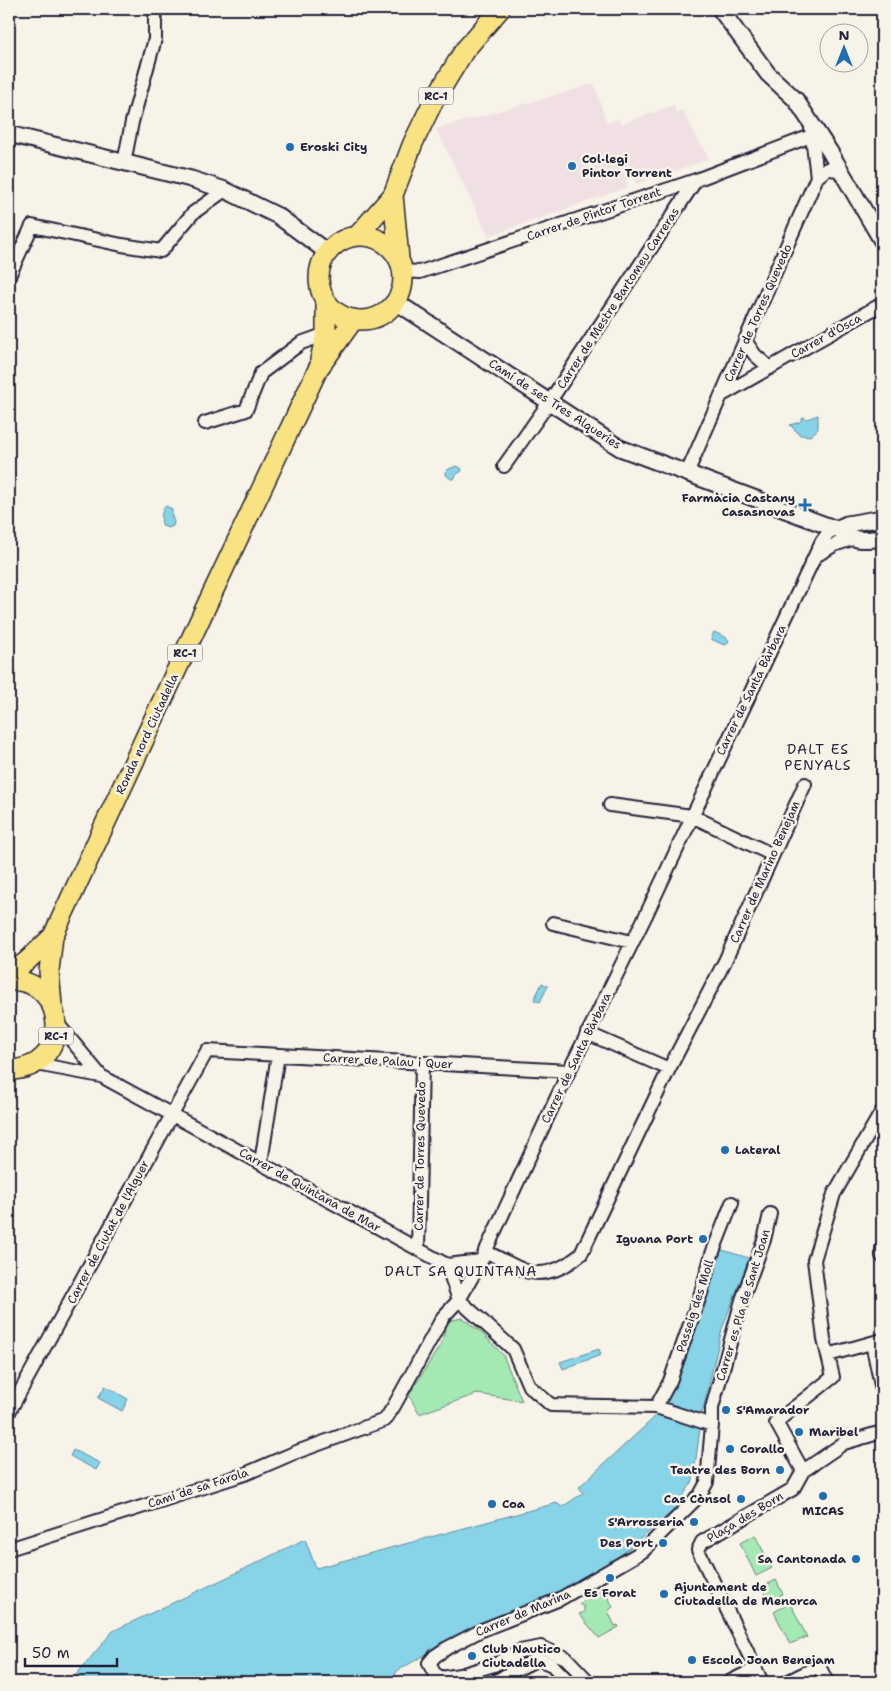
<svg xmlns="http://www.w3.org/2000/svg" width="891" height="1691" font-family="'Shantell Sans',sans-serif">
<rect width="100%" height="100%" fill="#f7f3e8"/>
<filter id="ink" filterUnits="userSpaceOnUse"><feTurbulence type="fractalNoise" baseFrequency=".02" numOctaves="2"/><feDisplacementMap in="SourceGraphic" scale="10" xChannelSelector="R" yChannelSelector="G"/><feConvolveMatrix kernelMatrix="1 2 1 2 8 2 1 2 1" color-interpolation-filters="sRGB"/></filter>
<g filter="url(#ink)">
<path fill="#f0e0e3" d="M 594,84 L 607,123 L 619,119 L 621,124 L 674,105 L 676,112 L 682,110 L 709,159 L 636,184 L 631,172 L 625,174 L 628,187 L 489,236 L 436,129 Z"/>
<path fill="#a4e8b3" stroke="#638577" d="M 462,1318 L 482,1333 L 503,1355 L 522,1401 L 477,1394 L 419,1414 L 409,1395 L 441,1344 L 448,1321 Z
M 755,1535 L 772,1568 L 756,1576 L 740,1543 Z
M 776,1580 L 783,1594 L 769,1601 L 762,1587 Z
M 604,1589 L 613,1607 L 608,1611 L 615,1626 L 618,1625 L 619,1627 L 599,1638 L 579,1614 L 584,1612 L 584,1607 L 579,1604 Z
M 790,1603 L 807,1637 L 790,1644 L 774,1612 Z"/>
<path fill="#87d3e7" stroke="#5f8ca2" d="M 818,415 L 818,429 L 810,436 L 800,435 L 790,425 L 800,422 L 803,417 L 807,419 Z
M 457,466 L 461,468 L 462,471 L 457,474 L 454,479 L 451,479 L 446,475 L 446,471 L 451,468 Z
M 166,506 L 172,509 L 172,517 L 174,522 L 173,526 L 168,528 L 163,526 C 160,521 161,510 166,506 Z
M 714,632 L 727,638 L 729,641 L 727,644 L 724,645 L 711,639 Z
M 542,983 L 548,986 L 540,1002 L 534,1000 Z
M 719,1249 L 749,1258 L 722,1329 L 702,1414 L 693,1481 L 673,1511 L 625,1552 L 557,1595 L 471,1628 L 397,1671 L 391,1682 L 70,1682 L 113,1631 L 232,1575 L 305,1539 L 316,1568 L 557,1503 L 562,1507 L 583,1493 L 579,1487 L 657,1415 L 661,1409 Z
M 599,1349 L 601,1355 L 563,1369 L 560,1362 Z
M 105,1386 L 128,1399 L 122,1411 L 98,1398 Z
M 73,1450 L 100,1463 L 96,1470 L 70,1456 Z"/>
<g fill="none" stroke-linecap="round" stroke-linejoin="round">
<defs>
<path id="minor" d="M 811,128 L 817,177
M 124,163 L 132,122 L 155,39 L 155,9
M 403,271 L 420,272 L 696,180 L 811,136
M 9,276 L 32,226 L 122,245 L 161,251 L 193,213 L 225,190
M 746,342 L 755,355 L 770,368
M 722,395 L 882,304
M 205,423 L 246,410 L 261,373 L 301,343 L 326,334
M 504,466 L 550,401 L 696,180
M 687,473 L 817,177 L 827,169 L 841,170
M 817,555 L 834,545 L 852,539
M 610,805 L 692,816 L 773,855
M 553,923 L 632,942
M 57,1023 L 101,1076
M 36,1064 L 101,1076 L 447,1265
M 669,1069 L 725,961 L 805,784
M 261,1162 L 278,1055
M 418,1249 L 422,1063
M 882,1249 L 882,1256
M 485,1251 C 497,1257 518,1269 529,1272 C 549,1276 567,1266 581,1254 L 669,1069 L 587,1033
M 447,1265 L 459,1300 L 513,1349 L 529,1386 L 551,1405 L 656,1407 L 712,1425
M 447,1265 L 481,1261
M 872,1343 L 882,1390
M 828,1355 L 882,1340
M 656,1407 L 670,1381 L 701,1293 L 712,1254 L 732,1203
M 9,1412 L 207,1051 L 569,1071
M 803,1471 L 844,1443 L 882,1432
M 9,1549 L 245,1474 L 294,1453 L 385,1420 L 394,1406 L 443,1317 L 459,1300 L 481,1261 L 569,1071 L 646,915 L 822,541 L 828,533 L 836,529
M 495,1682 L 510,1673 L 538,1659 L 552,1665 L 569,1682
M 589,1682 L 566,1658 L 541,1647 L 520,1651 L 494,1665 L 460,1675 L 441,1678 L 434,1673 L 429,1663 L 435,1656 L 447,1648 L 482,1630 L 560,1599 L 643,1551 L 700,1495 L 707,1482 L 712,1425 L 712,1408 L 742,1300 L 764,1240 L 770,1214
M 729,1682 L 755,1669
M 762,1682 L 698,1550 L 702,1542 L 793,1489 L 803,1471 L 776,1422 L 833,1377 L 824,1339 L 814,1260 L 834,1194 L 882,1111
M 787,1682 L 819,1666 L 827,1682"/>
<path id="tertiary" d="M 720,9 L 768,74 L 796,100 L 830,152 L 882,241
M 9,134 L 191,179 L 225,190 L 278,216 L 327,252
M 396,302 L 620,448 L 836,529 C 855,541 860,541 882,538
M 836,529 L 847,524 L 882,518"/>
<path id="primary" d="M 393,195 L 399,258
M 358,235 L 393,195 L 413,143 L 433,102 L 464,51 L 500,9
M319 278a42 42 0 1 1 84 0a42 42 0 1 1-84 0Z
M 320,360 L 326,334 L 326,302
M 9,975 L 27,961 L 53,936
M 9,981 C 68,977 75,1069 9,1070
M 52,1005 L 49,971 L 53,936 L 203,613 L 318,369 L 354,319"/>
</defs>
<use href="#minor" stroke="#22223b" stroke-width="16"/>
<use href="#tertiary" stroke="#22223b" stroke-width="19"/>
<use href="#primary" stroke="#22223b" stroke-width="22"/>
<use href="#minor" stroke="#f7f3e8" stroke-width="12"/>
<use href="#tertiary" stroke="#f7f3e8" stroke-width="15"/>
<use href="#primary" stroke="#f8e281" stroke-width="19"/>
</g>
</g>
<g fill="#1f6fb2" stroke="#f7f3e8" stroke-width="2">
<circle cx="290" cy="147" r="5"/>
<circle cx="572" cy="166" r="5"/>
<path d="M802.5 497.5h5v5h5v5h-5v5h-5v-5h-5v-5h5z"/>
<circle cx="725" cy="1150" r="5"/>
<circle cx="703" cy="1239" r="5"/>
<circle cx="726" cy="1410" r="5"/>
<circle cx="799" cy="1432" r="5"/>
<circle cx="730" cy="1449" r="5"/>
<circle cx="780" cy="1470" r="5"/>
<circle cx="823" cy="1496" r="5"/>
<circle cx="741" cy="1499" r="5"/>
<circle cx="492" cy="1504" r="5"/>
<circle cx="694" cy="1522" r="5"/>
<circle cx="663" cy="1543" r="5"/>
<circle cx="856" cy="1559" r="5"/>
<circle cx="610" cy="1578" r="5"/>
<circle cx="664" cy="1594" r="5"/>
<circle cx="472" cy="1656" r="5"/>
<circle cx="692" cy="1660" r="5"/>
</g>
<g text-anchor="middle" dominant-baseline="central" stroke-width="5" stroke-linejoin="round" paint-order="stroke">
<g fill="#f7f3e8" stroke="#62616f" stroke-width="1">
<rect x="418.5" y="87.5" width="35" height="17" rx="4"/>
<rect x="167.5" y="644.5" width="35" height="17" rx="4"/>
<rect x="38.5" y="1027.5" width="35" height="17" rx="4"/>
</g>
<g font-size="11" font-weight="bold" fill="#22223b">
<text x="436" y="96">RC-1</text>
<text x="185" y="653">RC-1</text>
<text x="56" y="1036">RC-1</text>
</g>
<g font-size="12" font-weight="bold" fill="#22223b" stroke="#f7f3e8" text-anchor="start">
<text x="300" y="147">Eroski City</text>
<text x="582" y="159">Col·legi<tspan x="582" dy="14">Pintor Torrent</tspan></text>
<text x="795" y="498" text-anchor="end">Farmàcia Castany<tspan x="795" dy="14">Casasnovas</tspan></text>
<text x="735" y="1150">Lateral</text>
<text x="693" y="1239" text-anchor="end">Iguana Port</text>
<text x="736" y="1410">S'Amarador</text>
<text x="809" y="1432">Maribel</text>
<text x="740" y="1449">Corallo</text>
<text x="770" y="1470" text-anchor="end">Teatre des Born</text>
<text x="731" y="1499" text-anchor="end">Cas Cònsol</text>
<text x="502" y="1504">Coa</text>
<text x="823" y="1511" text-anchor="middle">MICAS</text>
<text x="684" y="1522" text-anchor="end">S'Arrosseria</text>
<text x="653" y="1543" text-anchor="end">Des Port</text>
<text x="846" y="1559" text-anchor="end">Sa Cantonada</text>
<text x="674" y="1587">Ajuntament de<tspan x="674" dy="14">Ciutadella de Menorca</tspan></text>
<text x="610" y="1593" text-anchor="middle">Es Forat</text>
<text x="482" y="1649">Club Nautico<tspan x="482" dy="14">Ciutadella</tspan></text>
<text x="702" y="1660">Escola Joan Benejam</text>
</g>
<g font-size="12" fill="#22223b" stroke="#f7f3e8">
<text transform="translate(594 214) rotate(-19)">Carrer de Pintor Torrent</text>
<text transform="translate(618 298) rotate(-57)">Carrer de Mestre Bartomeu Carreras</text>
<text transform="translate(758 313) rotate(-66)">Carrer de Torres Quevedo</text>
<text transform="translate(826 336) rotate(-29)">Carrer d'Osca</text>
<text transform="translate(555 404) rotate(33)">Camí de ses Tres Alqueries</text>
<text transform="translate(751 690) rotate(-64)">Carrer de Santa Bàrbara</text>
<text transform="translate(147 734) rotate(-65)">Ronda nord Ciutadella</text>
<text transform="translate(765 872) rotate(-66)">Carrer de Marino Benejam</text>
<text transform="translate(576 1058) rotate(-64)">Carrer de Santa Bàrbara</text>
<text transform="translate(388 1061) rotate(3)">Carrer de Palau i Quer</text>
<text transform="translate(420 1156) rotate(-89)">Carrer de Torres Quevedo</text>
<text transform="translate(310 1190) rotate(29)">Carrer de Quintana de Mar</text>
<text transform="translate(108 1232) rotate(-62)">Carrer de Ciutat de l'Alguer</text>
<text transform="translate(743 1305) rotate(-73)">Carrer es Pla de Sant Joan</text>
<text transform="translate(695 1306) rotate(-72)">Passeig des Moll</text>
<text transform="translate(198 1488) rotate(-18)">Camí de sa Farola</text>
<text transform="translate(745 1517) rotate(-31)">Plaça des Born</text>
<text transform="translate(523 1613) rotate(-23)">Carrer de Marina</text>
</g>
<g font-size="14" letter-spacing="1" fill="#22223b" stroke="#f7f3e8">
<text x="818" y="749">DALT ES<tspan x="818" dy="16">PENYALS</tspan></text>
<text x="461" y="1271">DALT SA QUINTANA</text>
</g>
</g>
<rect width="891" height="1691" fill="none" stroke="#f7f3e8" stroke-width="30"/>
<rect x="15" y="15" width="861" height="1661" fill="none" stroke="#22223b" stroke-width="2" filter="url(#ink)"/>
<g transform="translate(844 48)"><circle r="24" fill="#f7f3e8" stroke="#a29fa3"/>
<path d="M0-4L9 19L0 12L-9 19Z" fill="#1f6fb2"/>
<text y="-8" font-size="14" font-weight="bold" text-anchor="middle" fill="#22223b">N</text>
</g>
<path d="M25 1658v8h92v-8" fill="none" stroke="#22223b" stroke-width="2.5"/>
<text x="32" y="1658" font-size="15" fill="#22223b" stroke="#f7f3e8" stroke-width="4" paint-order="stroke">50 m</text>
</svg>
